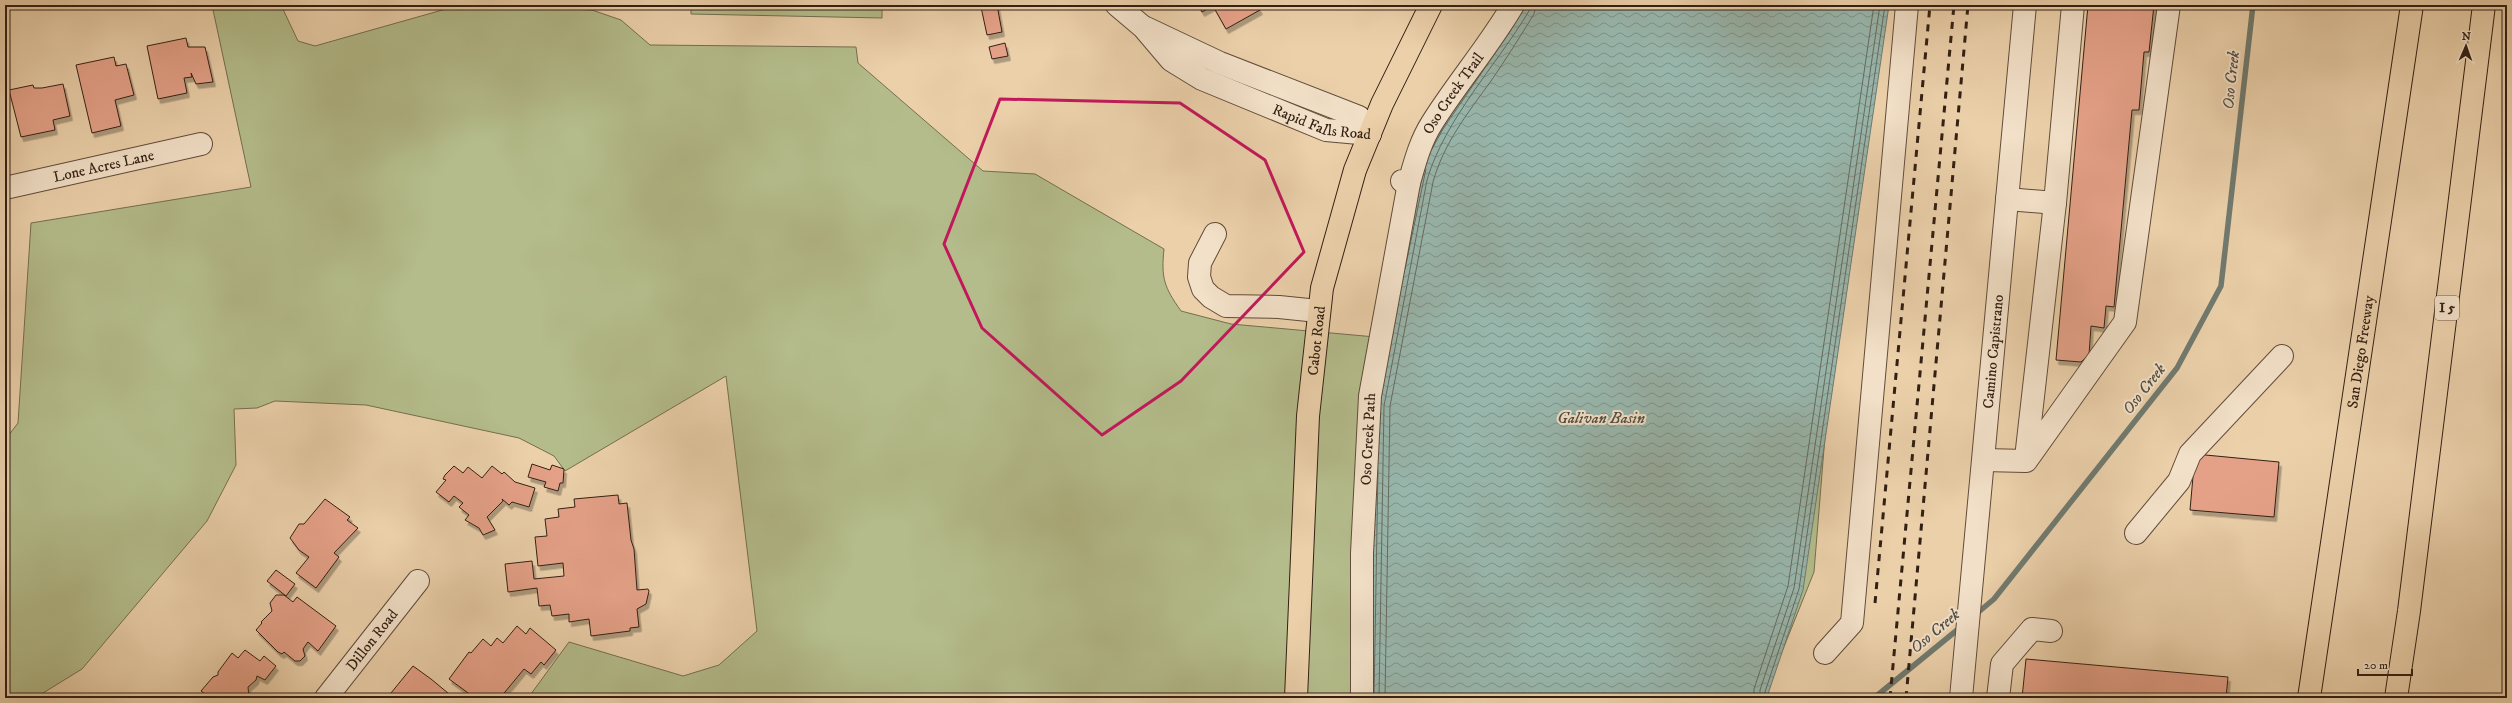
<svg xmlns="http://www.w3.org/2000/svg" width="2512" height="703" font-family="'IM FELL DW Pica',serif">
<defs>
<pattern id="water-waves" width="16" height="10" patternUnits="userSpaceOnUse"><rect width="16" height="10" fill="#98b6ac"/><path d="M0 5q4-4 8 0t8 0" fill="none" stroke="#7d948b"/></pattern>
<filter id="shadow"><feDropShadow dx="2.5" dy="4.5" stdDeviation="0" flood-color="#0004"/></filter>
</defs>
<rect width="100%" height="100%" fill="#ebd0aa"/>
<filter id="stains"><feTurbulence type="fractalNoise" baseFrequency=".005" numOctaves="4"/><feColorMatrix values="0 0 0 0 .2 0 0 0 0 .09 0 0 0 0 .02 0 0 0 .5 -.17"/></filter>
<radialGradient id="worn" r=".72"><stop offset=".6" stop-color="#630" stop-opacity="0"/><stop offset="1" stop-color="#630" stop-opacity=".3"/></radialGradient>
<path fill="#b4bc8b" stroke="#746e50" d="M 212,5 L 281,5 L 298,41 L 315,46 L 453,7 L 474,5 L 592,10 L 621,20 L 650,45 L 856,47 L 858,63 L 983,171 L 1035,174 L 1164,249 C 1161,278 1164,287 1181,311 L 1231,324 L 1420,341 L 1860,5 L 1814,572 L 1767,689 L 1756,698 L 528,698 L 569,642 L 683,676 L 719,665 L 757,631 L 726,376 L 565,471 L 554,456 L 519,438 L 366,405 L 275,401 L 257,408 L 234,409 L 236,465 L 207,521 L 82,669 L 35,698 L 5,698 L 5,440 L 18,423 L 31,223 L 251,187 Z
M 691,5 L 882,5 L 882,18 L 691,14 Z"/>
<path fill="url(#water-waves)" stroke="#707a6f" d="M 1522,5 L 1889,5 L 1803,590 L 1768,694 L 1815,694 L 1811,698 L 1370,698 L 1375,405 L 1426,152 Z"/>
<g fill="none" stroke-linecap="round" stroke-linejoin="round">
<path stroke="#666b60" stroke-width="1" d="M 1432,149 L 1443,129 L 1511,30
M 1405,269 L 1426,169
M 1374,698 L 1378,470
M 1379,698 L 1384,406 L 1427,180 C 1445,119 1496,66 1529,11 L 1530,5
M 1385,698 L 1390,406 L 1433,182 C 1444,143 1467,114 1491,81 C 1506,59 1520,37 1534,14 L 1536,5
M 1754,698 L 1754,689 L 1788,586 L 1874,5
M 1760,698 L 1760,690 L 1794,588 L 1880,5
M 1767,698 L 1765,692 L 1799,589 L 1885,5"/>
<path stroke="#707a6f" stroke-width="5.5" d="M 1975,615 L 1994,599 L 2177,368 L 2221,286 L 2253,5
M 1874,698 L 1962,626"/>
</g>
<path fill="#e5a188" stroke="#332014" filter="url(#shadow)" d="M 997,5 L 1002,32 L 987,35 L 981,7 Z
M 1198,5 L 1257,5 L 1260,10 L 1226,29 L 1213,6 L 1202,12 Z
M 2088,5 L 2154,5 L 2149,52 L 2144,52 L 2139,110 L 2132,110 L 2114,307 L 2106,306 L 2104,328 L 2091,326 L 2089,355 L 2081,362 L 2056,360 Z
M 186,38 L 188,47 L 205,47 L 213,82 L 196,84 L 191,73 L 192,77 L 184,78 L 187,93 L 158,99 L 147,46 Z
M 1005,43 L 1008,56 L 992,59 L 989,47 Z
M 114,57 L 116,66 L 126,64 L 134,95 L 115,100 L 121,126 L 92,133 L 76,65 Z
M 63,84 L 70,116 L 53,120 L 55,130 L 21,137 L 9,90 L 33,85 L 34,88 L 42,88 Z
M 2195,454 L 2279,462 L 2274,517 L 2190,510 Z
M 532,464 L 550,470 L 552,465 L 564,469 L 563,483 L 560,483 L 558,491 L 544,487 L 546,482 L 528,477 Z
M 454,466 L 463,473 L 468,467 L 482,478 L 492,466 L 502,474 L 504,472 L 515,482 L 535,488 L 529,507 L 512,502 L 509,505 L 502,499 L 503,501 L 487,517 L 495,530 L 483,535 L 479,528 L 465,520 L 469,515 L 459,507 L 463,503 L 454,496 L 449,502 L 436,492 L 446,480 L 443,479 L 445,475 Z
M 618,495 L 619,504 L 627,503 L 631,540 L 634,549 L 637,590 L 648,589 L 649,591 L 646,604 L 637,609 L 639,627 L 630,628 L 630,631 L 591,636 L 589,619 L 569,622 L 569,614 L 552,616 L 550,605 L 539,606 L 537,588 L 508,592 L 505,564 L 532,561 L 534,579 L 564,576 L 563,563 L 538,566 L 535,537 L 547,536 L 545,519 L 559,517 L 558,509 L 575,507 L 574,499 Z
M 325,499 L 350,517 L 347,520 L 358,528 L 334,553 L 339,557 L 316,588 L 296,573 L 309,557 L 299,550 L 290,538 L 299,524 L 304,524 Z
M 276,570 L 295,584 L 286,596 L 267,581 Z
M 276,595 L 284,595 L 293,602 L 297,597 L 336,626 L 318,651 L 308,642 L 303,649 L 305,656 L 300,661 L 295,661 L 284,652 L 282,654 L 278,652 L 256,630 L 262,623 L 261,622 L 272,611 L 270,603 Z
M 517,626 L 526,634 L 530,628 L 556,650 L 544,665 L 541,662 L 531,674 L 524,669 L 500,698 L 475,698 L 449,679 L 469,652 L 471,653 L 483,639 L 491,646 L 497,638 L 503,643 Z
M 245,650 L 260,661 L 264,656 L 276,666 L 265,680 L 257,676 L 256,680 L 248,687 L 249,698 L 210,698 L 201,691 L 213,677 L 218,675 L 218,672 L 232,653 L 238,658 Z
M 2026,659 L 2228,677 L 2226,698 L 2022,698 Z
M 413,666 L 431,679 L 454,698 L 393,698 L 395,696 L 391,693 Z"/>
<g fill="none" stroke-linecap="round" stroke-linejoin="round">
<defs>
<g id="minor">
<path id="s1" d="M 1117,5 L 1143,27 L 1171,60 L 1202,79 L 1326,130 L 1370,134"/>
<path d="M 1146,28 L 1220,63 L 1359,117 L 1370,134"/>
<path id="s2" d="M 1402,181 L 1409,183 C 1415,162 1420,142 1432,123 C 1457,83 1489,46 1513,5"/>
<path id="s3" d="M 5,188 L 201,144"/>
<path d="M 2007,199 L 2055,203 L 2073,5"/>
<path d="M 1215,234 L 1200,263 L 1199,277 L 1203,289 L 1211,297 L 1226,306 L 1279,307 L 1318,311"/>
<path d="M 2026,458 L 2055,203"/>
<path d="M 1984,460 L 2026,461 L 2125,322 L 2169,5"/>
<path d="M 2136,533 L 2179,481 L 2190,454 L 2282,356"/>
<path d="M 1825,653 L 1852,623 L 1907,5"/>
<path id="s4" d="M 326,698 L 418,581"/>
<path id="s5" d="M 1362,698 L 1362,553 L 1370,396 L 1409,183"/>
<path id="s6" d="M 1961,698 L 2025,5"/>
<path d="M 1998,698 L 2002,664 L 2032,629 L 2051,631"/>
</g>
<g id="major">
<path id="s7" d="M 1296,698 L 1308,416 L 1322,288 L 1355,170 L 1382,104 L 1431,5"/>
</g>
<g id="highway">
<path id="s8" d="M 2309,698 L 2412,5"/>
<path d="M 2396,698 L 2409,611 L 2484,5"/>
</g>
</defs>
<use href="#minor" stroke="#614c3a" stroke-width="24"/>
<use href="#major" stroke="#332014" stroke-width="24"/>
<use href="#highway" stroke="#332014" stroke-width="24"/>
<use href="#minor" stroke="#f2e0c8" stroke-width="22"/>
<use href="#major" stroke="#ebd0aa" stroke-width="22"/>
<use href="#highway" stroke="#ebd0aa" stroke-width="22"/>
<path stroke="#332014" stroke-width="3" stroke-dasharray="7 7" stroke-linecap="butt" d="M 1875,603 L 1930,5
M 1890,698 L 1954,5
M 1906,698 L 1968,5"/>
</g>
<path fill="none" stroke="#c2185b" stroke-width="3" stroke-linejoin="round" d="M 1000,99 L 1180,103 L 1265,160 L 1304,252 L 1181,381 L 1102,435 L 982,328 L 944,244 Z"/>
<g text-anchor="middle" dominant-baseline="central" stroke-width="4" stroke-linejoin="round" paint-order="stroke">
<rect fill="#f2e0c8" stroke="#6c5a4a" stroke-width="1" x="2435" y="296" width="24" height="24" rx="3"/>
<g font-size="14" font-weight="bold" fill="#332014">
<text x="2447" y="308">I 5</text>
</g>
<g font-size="15" fill="#332014" stroke="#f2e0c8">
<text stroke="none"><textPath href="#s2" startOffset="108">Oso Creek Trail</textPath></text>
<text stroke="none"><textPath href="#s1" startOffset="242">Rapid Falls Road</textPath></text>
<text stroke="none"><textPath href="#s3" startOffset="101">Lone Acres Lane</textPath></text>
<text stroke="none"><textPath href="#s7" startOffset="358">Cabot Road</textPath></text>
<text stroke="none"><textPath href="#s6" startOffset="348">Camino Capistrano</textPath></text>
<text stroke="none"><textPath href="#s8" startOffset="350">San Diego Freeway</textPath></text>
<text stroke="none"><textPath href="#s5" startOffset="259">Oso Creek Path</textPath></text>
<text stroke="none"><textPath href="#s4" startOffset="74">Dillon Road</textPath></text>
</g>
<g font-size="16" font-style="italic" fill="#514d42" stroke="#f2e0c8">
<text transform="translate(2231 80) rotate(-84)">Oso Creek</text>
<text transform="translate(2144 389) rotate(-52)">Oso Creek</text>
<text x="1601" y="418">Galivan Basin</text>
<text transform="translate(1935 631) rotate(-40)">Oso Creek</text>
</g>
</g>
<rect width="2512" height="703" fill="none" stroke="#ebd0aa" stroke-width="20"/>
<rect x="6" y="6" width="2500" height="691" fill="none" stroke="#332014" stroke-width="2"/>
<rect x="10" y="10" width="2492" height="683" fill="none" stroke="#332014"/>
<g transform="translate(2466 46) rotate(2)" stroke="#f2e0c8" stroke-width="3" paint-order="stroke">
<path d="M0-3L7 15L0 10L-7 15Z" fill="#332014"/>
<text y="-6" font-size="11" font-weight="bold" text-anchor="middle" fill="#332014">N</text>
</g>
<path d="M2358 669v6h54v-6" fill="none" stroke="#332014" stroke-width="2"/>
<text x="2364" y="669" font-size="12" fill="#332014" stroke="#f2e0c8" stroke-width="3" paint-order="stroke">20 m</text>
<rect width="100%" height="100%" filter="url(#stains)"/>
<rect width="100%" height="100%" fill="url(#worn)"/>
</svg>
